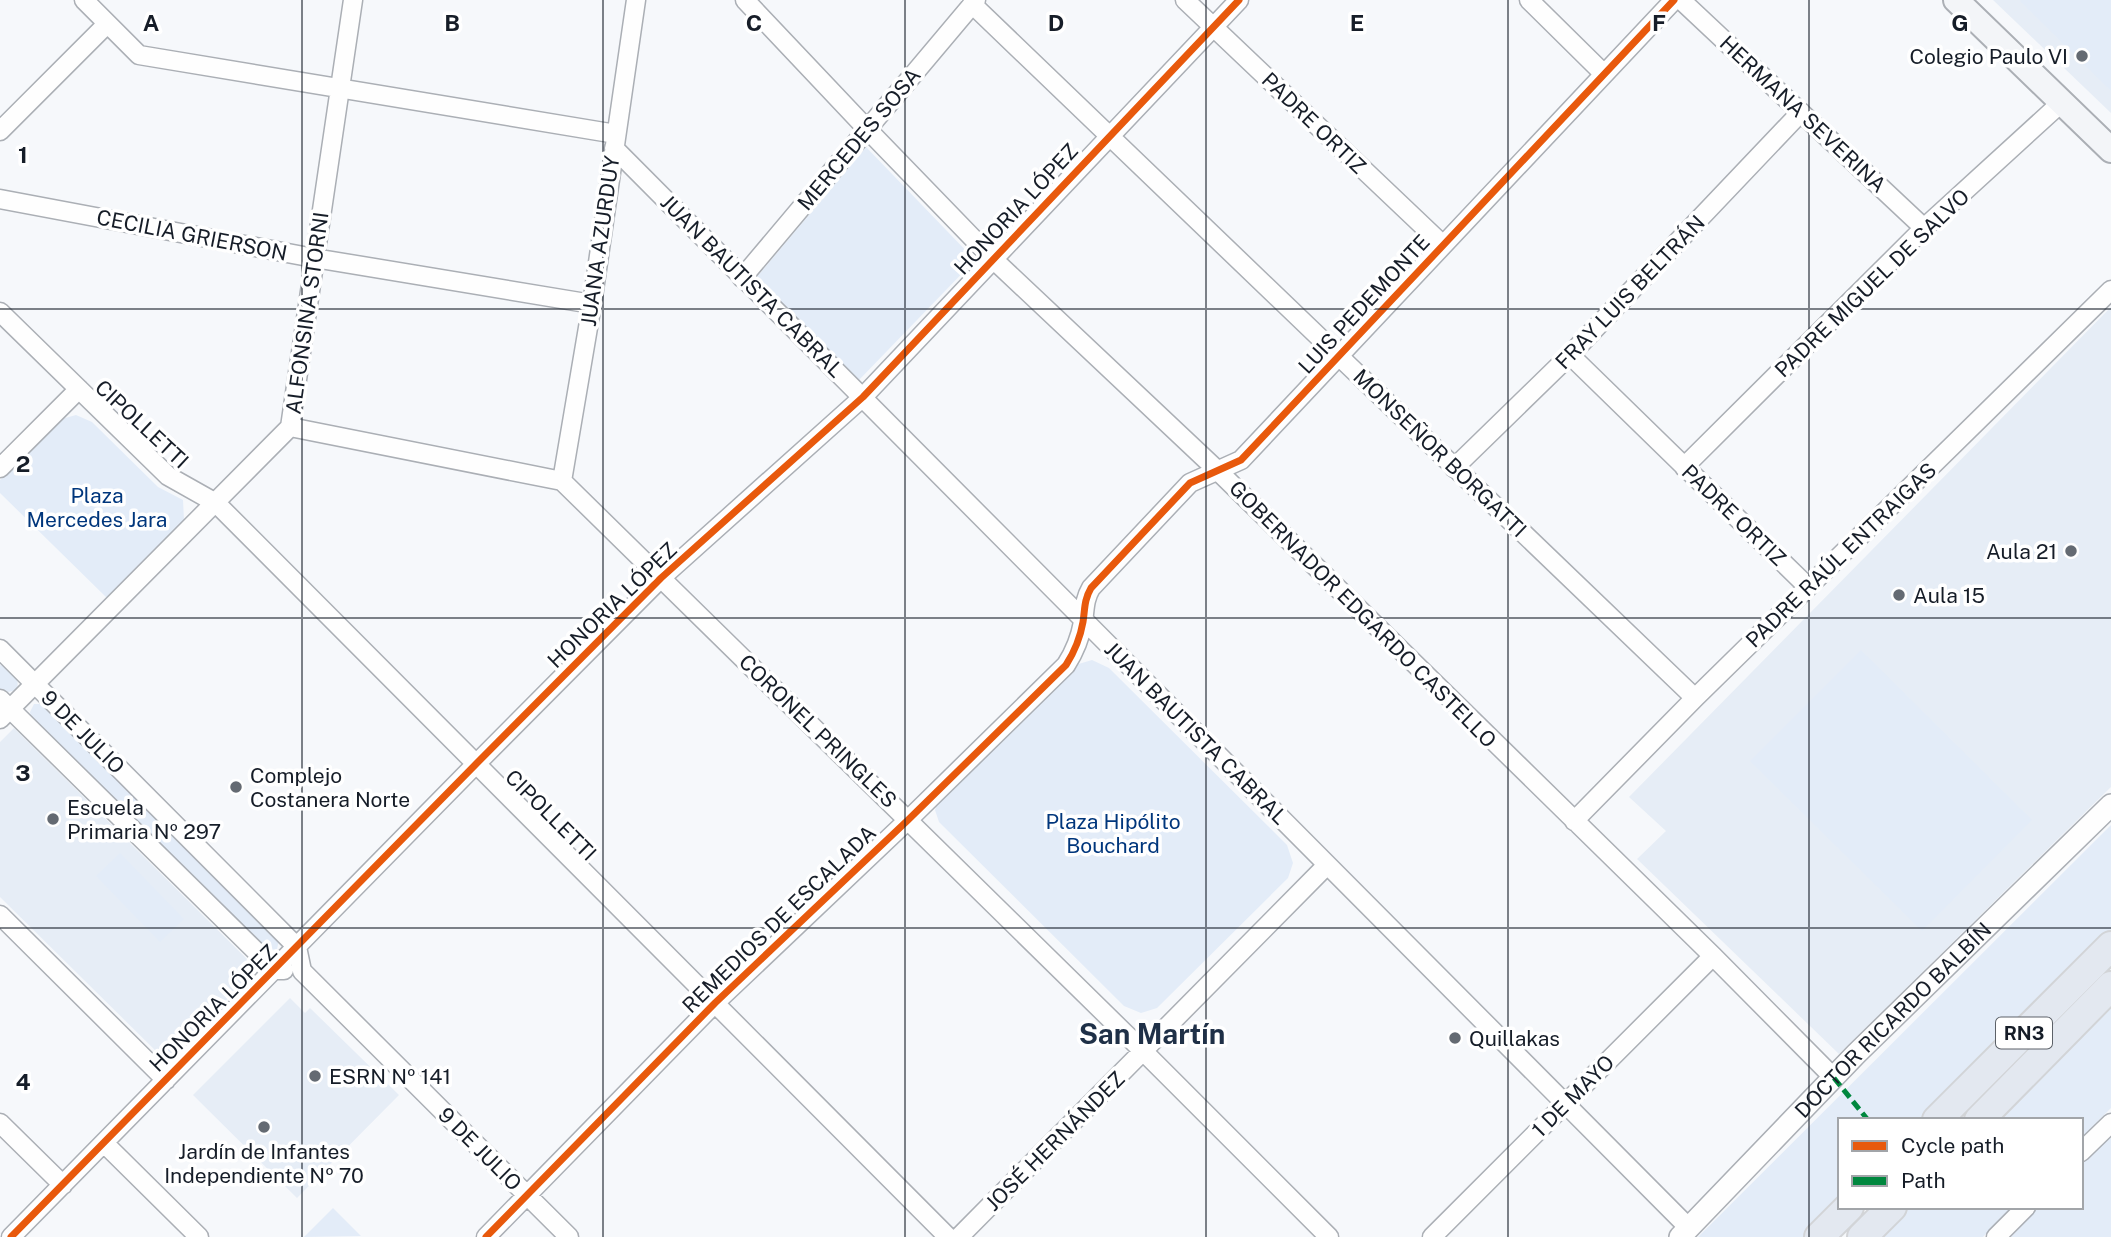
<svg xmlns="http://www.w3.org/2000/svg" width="2111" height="1237" font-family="'Public Sans',sans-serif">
<rect width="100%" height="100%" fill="#f6f8fb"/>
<path fill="#e6edf6" d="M 1993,0 L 2111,0 L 2111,113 Z
M 2111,307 L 2111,787 L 1839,1054 L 1637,859 L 1666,831 L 1629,797 Z
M 14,728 L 257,969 L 166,1061 L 0,897 L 0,742 Z
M 290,998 L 305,1013 L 310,1008 L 399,1095 L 297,1198 L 193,1095 Z"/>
<path fill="#e3ecf8" d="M 2021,0 L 2111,0 L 2111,91 L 2020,1 Z
M 866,147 L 975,260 L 859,380 L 756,278 Z
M 76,415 L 92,422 L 158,487 L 183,500 L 184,520 L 107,598 L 0,493 L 0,480 L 58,420 Z
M 1861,650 L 2032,820 L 1922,931 L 1750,761 Z
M 1092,660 L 1109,668 L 1287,845 L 1293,863 L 1288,878 L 1157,1008 L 1141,1013 L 1124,1006 L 939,822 L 935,810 L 939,799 L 1072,666 Z
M 0,665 C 13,669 20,676 17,690 L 8,692 L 0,689 Z
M 34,704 L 42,704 L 50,707 L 279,940 L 277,949 L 269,950 L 261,947 L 31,720 L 30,712 Z
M 2111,825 L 2111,932 L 1922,1120 L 1840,1120 L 1840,1202 L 1804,1237 L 1698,1237 Z
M 120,853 L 184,919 L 160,942 L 96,876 Z
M 2111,1003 L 2111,1108 L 2081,1138 L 2081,1120 L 1995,1120 Z
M 2111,1138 L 2111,1237 L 2011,1237 L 2039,1207 L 2081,1207 L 2081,1164 L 2104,1141 Z
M 1908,1207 L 2013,1207 L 1983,1237 L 1878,1237 Z
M 333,1208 L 361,1236 L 304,1237 Z"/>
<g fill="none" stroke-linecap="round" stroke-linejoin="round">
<defs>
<path id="minor" d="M 84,0 L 139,55 L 616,134
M 745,0 L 867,129 L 993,259 L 1217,470 L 1713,956 L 1834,1078
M 1185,0 L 1443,245
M 1529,0 L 1604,74
M 1681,0 L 1924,228
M 972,4 L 1695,698
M 0,131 L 107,24
M 614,148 L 1689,1228
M 0,199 L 314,258 L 592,304
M 742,278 L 976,0
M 0,312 L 168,476 L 216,503 L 948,1237
M 1570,355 L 1808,587
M 290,427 L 562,481 L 1144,1052 L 1329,1237
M 1684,467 L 1924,228 L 2062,102
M 0,468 L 79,389
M 1454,468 L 1570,355 L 1801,112
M 562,481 L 592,304 L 636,0
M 0,649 L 297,947 L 302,971 L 569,1237
M 0,699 L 275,970 L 284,970
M 0,719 L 290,427 L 353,0
M 1574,821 L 1695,698 L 2111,290
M 0,915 L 166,1080
M 0,1123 L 63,1185
M 104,1143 L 199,1237
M 2081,1152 L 2111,1123
M 11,1237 L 476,764 L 661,578 L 863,397 L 1239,0
M 486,1237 L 715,1003 L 908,820 L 1066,665 C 1075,651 1080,639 1083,622 C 1085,609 1084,600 1091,588 L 1190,483 L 1241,460 L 1674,0
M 959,1237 L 1327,865
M 1432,1237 L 1713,956
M 1996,1237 L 2026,1207"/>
<g id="tertiary">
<path id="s1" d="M 1680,1237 L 1856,1054 L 2111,805"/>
</g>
<path id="secondary" d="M 1956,0 L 2111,150"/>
<path id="trunk" d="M 1937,1120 L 2111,946
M 1979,1120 L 2111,986
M 1819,1237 L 1849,1207
M 1862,1237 L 1892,1207"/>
</defs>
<use href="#minor" stroke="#abafb5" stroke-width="21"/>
<use href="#tertiary" stroke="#abafb5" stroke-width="24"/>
<use href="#secondary" stroke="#abafb5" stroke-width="28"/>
<use href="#trunk" stroke="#d2d4d7" stroke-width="32"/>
<use href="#minor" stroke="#fefefe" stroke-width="18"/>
<use href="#tertiary" stroke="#fefefe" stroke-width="21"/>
<use href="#secondary" stroke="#f3f5f8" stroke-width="24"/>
<use href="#trunk" stroke="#e3e8f0" stroke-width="28"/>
<path stroke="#00873e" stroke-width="5" stroke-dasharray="10 5" stroke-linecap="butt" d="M 1834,1078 L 1868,1120"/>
<defs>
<path id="cycleway" d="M 11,1237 L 476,764 L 661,578 L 863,397 L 1239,0
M 486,1237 L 715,1003 L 908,820 L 1066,665 C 1075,651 1080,639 1083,622 C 1085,609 1084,600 1091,588 L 1190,483 L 1241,460 L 1674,0"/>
</defs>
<use href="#cycleway" stroke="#fff" stroke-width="11"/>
<use href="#cycleway" stroke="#e8590c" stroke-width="7"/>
</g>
<path fill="none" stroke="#161d28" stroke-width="2" stroke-opacity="0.55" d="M 302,0 L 302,1237M 603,0 L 603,1237M 905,0 L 905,1237M 1206,0 L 1206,1237M 1508,0 L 1508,1237M 1809,0 L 1809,1237M 0,309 L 2111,309M 0,618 L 2111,618M 0,928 L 2111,928"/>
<g fill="#646a72" stroke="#fff" stroke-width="2.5">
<circle cx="2082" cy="56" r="7"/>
<circle cx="2071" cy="551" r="7"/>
<circle cx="1899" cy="595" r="7"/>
<circle cx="236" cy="787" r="7"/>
<circle cx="53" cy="819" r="7"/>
<circle cx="1455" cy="1038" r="7"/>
<circle cx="315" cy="1076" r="7"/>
<circle cx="264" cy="1127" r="7"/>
</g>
<g text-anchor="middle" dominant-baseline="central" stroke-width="7" stroke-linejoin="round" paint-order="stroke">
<rect fill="#fff" stroke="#5c6168" stroke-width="2" x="1996" y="1017.5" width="56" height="31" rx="5"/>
<g font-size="19" font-weight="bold" fill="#161d28">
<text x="2024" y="1033">RN3</text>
</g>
<g font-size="21" fill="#161d28" stroke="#fff" text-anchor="start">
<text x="2068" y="56" text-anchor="end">Colegio Paulo VI</text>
<text x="2057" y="551" text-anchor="end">Aula 21</text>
<text x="1913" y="595">Aula 15</text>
<text x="250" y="775">Complejo<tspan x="250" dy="24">Costanera Norte</tspan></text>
<text x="67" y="807">Escuela<tspan x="67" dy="24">Primaria Nº 297</tspan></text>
<text x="1469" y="1038">Quillakas</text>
<text x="329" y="1076">ESRN Nº 141</text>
<text x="264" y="1151" text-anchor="middle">Jardín de Infantes<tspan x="264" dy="24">Independiente Nº 70</tspan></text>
</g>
<g font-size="21" fill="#161d28" stroke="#fff">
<text transform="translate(1803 114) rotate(43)">HERMANA SEVERINA</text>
<text transform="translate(1314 123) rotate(44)">PADRE ORTIZ</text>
<text transform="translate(859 139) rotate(-50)">MERCEDES SOSA</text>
<text transform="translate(1016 209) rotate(-47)">HONORIA LÓPEZ</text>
<text transform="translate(192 235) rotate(11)">CECILIA GRIERSON</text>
<text transform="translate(600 241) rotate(-82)">JUANA AZURDUY</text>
<text transform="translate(1872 283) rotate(-44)">PADRE MIGUEL DE SALVO</text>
<text transform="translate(752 286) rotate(45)">JUAN BAUTISTA CABRAL</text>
<text transform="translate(1630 292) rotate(-46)">FRAY LUIS BELTRÁN</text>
<text transform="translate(1364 304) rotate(-47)">LUIS PEDEMONTE</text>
<text transform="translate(307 313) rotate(-82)">ALFONSINA STORNI</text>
<text transform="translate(142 424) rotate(43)">CIPOLLETTI</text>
<text transform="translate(1440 453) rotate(44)">MONSEÑOR BORGATTI</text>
<text transform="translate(1734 515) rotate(44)">PADRE ORTIZ</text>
<text transform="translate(1841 555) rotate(-44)">PADRE RAÚL ENTRAIGAS</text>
<text transform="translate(612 605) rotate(-44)">HONORIA LÓPEZ</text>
<text transform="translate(1363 614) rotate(45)">GOBERNADOR EDGARDO CASTELLO</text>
<text transform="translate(818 731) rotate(44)">CORONEL PRINGLES</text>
<text transform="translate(83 732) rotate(45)">9 DE JULIO</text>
<text transform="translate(1196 733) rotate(45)">JUAN BAUTISTA CABRAL</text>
<text transform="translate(551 815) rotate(45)">CIPOLLETTI</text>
<text transform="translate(779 919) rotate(-44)">REMEDIOS DE ESCALADA</text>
<text transform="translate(213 1008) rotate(-45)">HONORIA LÓPEZ</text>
<text stroke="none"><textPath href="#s1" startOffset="304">DOCTOR RICARDO BALBÍN</textPath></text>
<text transform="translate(1573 1096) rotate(-45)">1 DE MAYO</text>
<text transform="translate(1055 1141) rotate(-45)">JOSÉ HERNÁNDEZ</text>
<text transform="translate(480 1149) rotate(45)">9 DE JULIO</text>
</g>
<g font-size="21" fill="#00367c" stroke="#fff">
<text x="97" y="495">Plaza<tspan x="97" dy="24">Mercedes Jara</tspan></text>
<text x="1113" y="821">Plaza Hipólito<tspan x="1113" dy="24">Bouchard</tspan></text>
</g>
<g font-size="28" font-weight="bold" fill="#1f3047" stroke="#fff">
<text x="1152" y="1033">San Martín</text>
</g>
</g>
<g font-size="23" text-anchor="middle" font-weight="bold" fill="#161d28" stroke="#fff" stroke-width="7" stroke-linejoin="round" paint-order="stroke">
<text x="151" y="31">A</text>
<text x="452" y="31">B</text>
<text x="754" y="31">C</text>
<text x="1056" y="31">D</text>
<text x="1357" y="31">E</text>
<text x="1659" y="31">F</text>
<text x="1960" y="31">G</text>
<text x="23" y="163">1</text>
<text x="23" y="472">2</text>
<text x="23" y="781">3</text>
<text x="23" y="1090">4</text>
</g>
<rect x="1838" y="1118" width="245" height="91" fill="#ffffff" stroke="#a2a5a9" stroke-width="2"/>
<rect x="1852" y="1141" width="35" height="10" fill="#e8590c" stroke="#a2a5a9" stroke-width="2"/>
<text x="1901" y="1153" font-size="21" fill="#161d28">Cycle path</text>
<rect x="1852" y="1176" width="35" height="10" fill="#00873e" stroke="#a2a5a9" stroke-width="2"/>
<text x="1901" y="1188" font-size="21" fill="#161d28">Path</text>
</svg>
